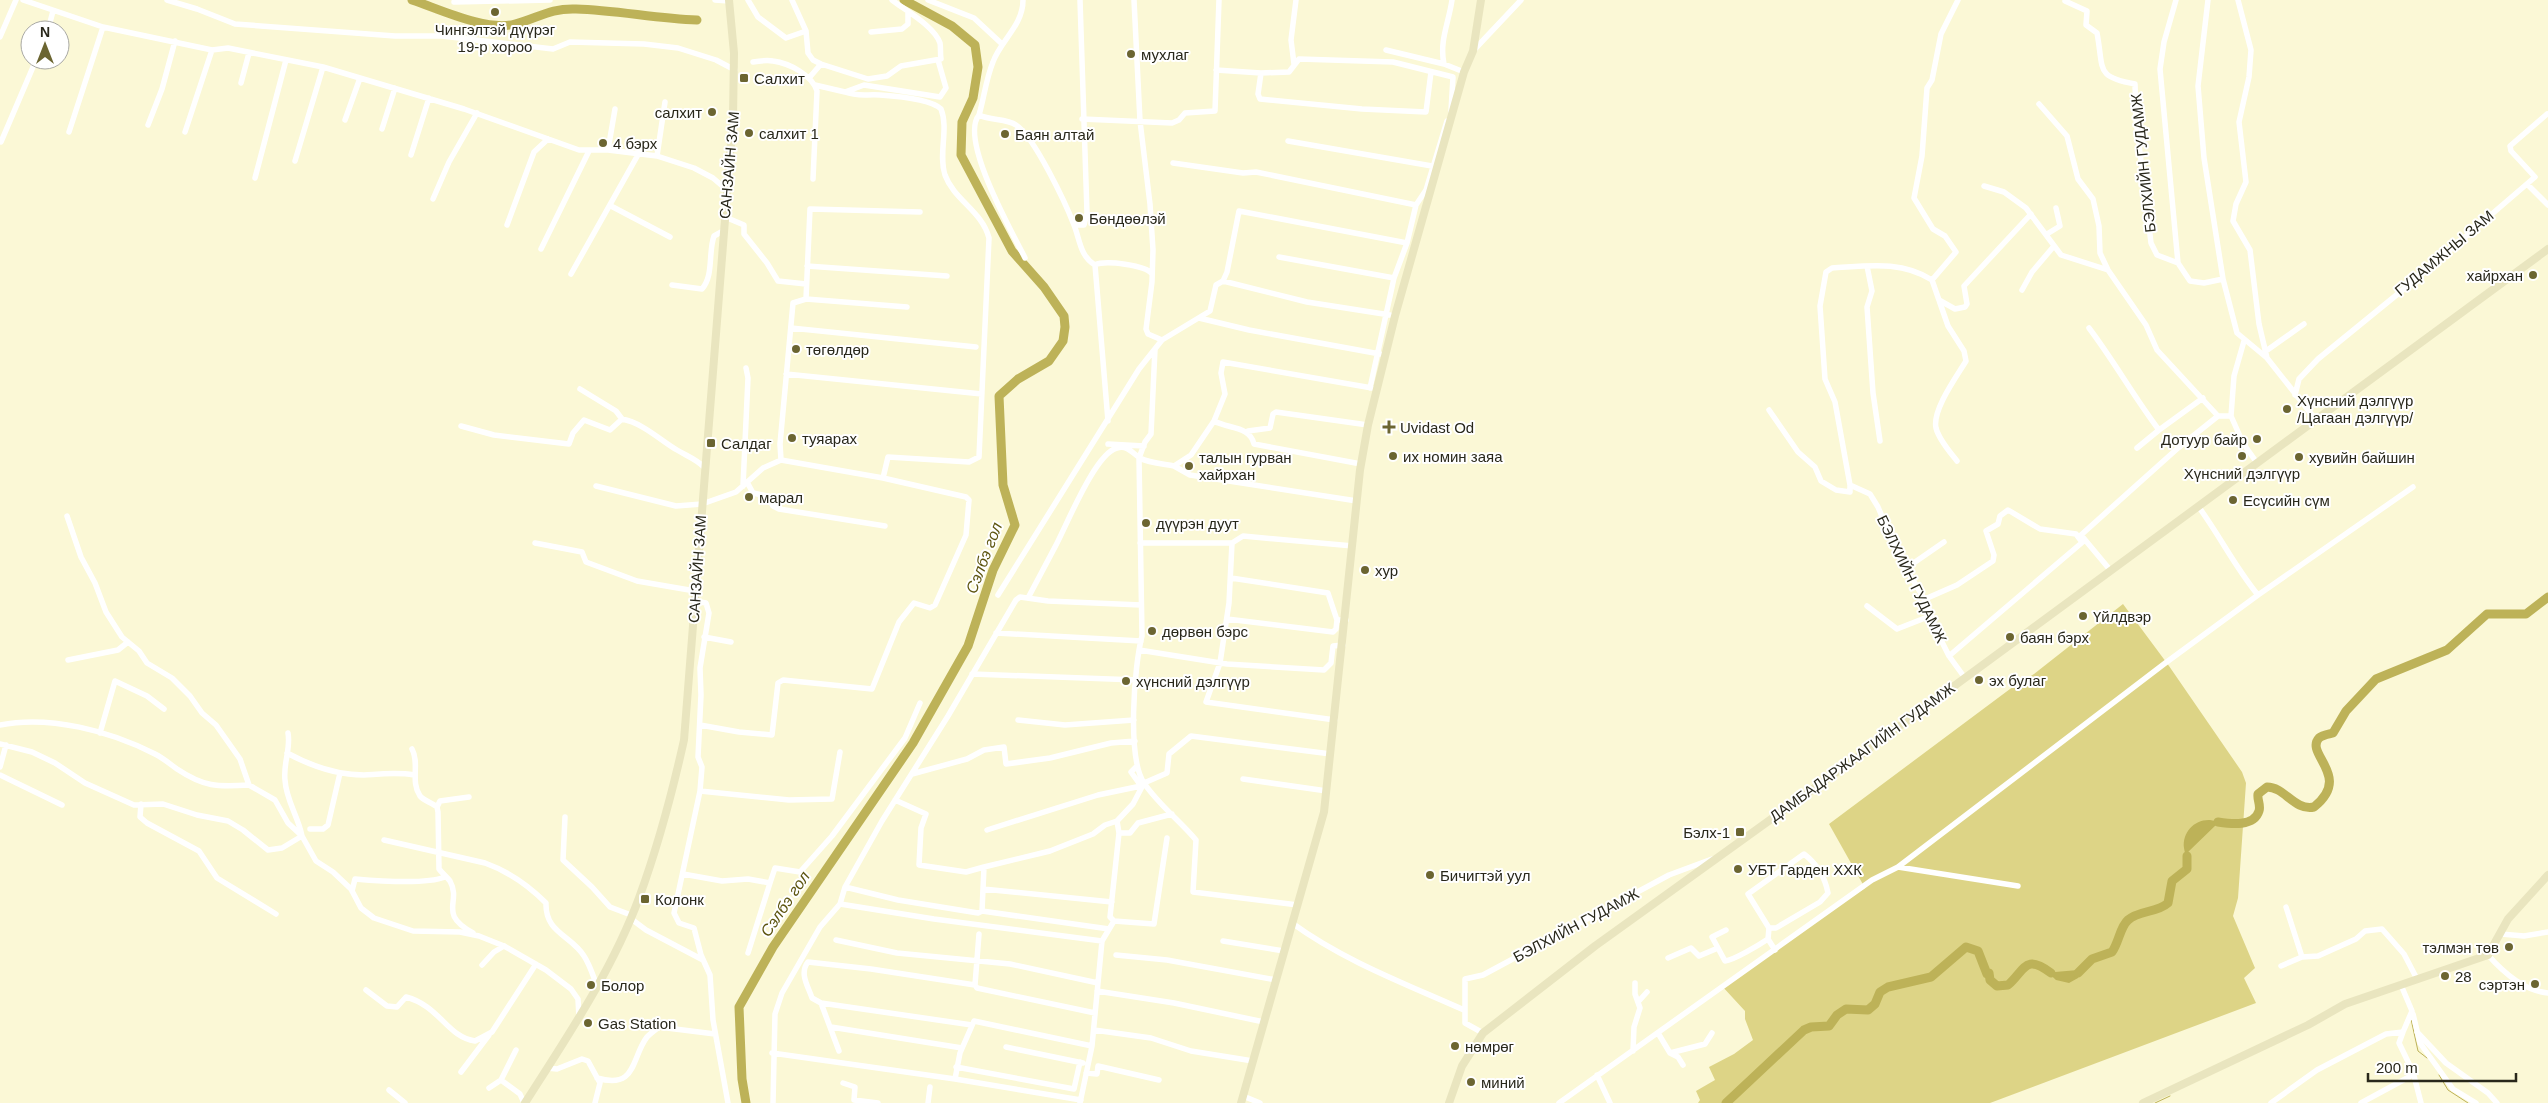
<svg xmlns="http://www.w3.org/2000/svg" width="2548" height="1103" font-family="Arial,sans-serif">
<rect width="100%" height="100%" fill="#fbf8d6"/>
<path fill="#ddd486" d="M 2123,604 L 2169,666 L 2242,772 L 2246,783 L 2238,898 L 2233,916 L 2255,968 L 2244,978 L 2256,1003 L 1990,1103 L 1698,1103 L 1700,1100 L 1696,1091 L 1715,1080 L 1709,1067 L 1734,1054 L 1753,1040 L 1745,1019 L 1745,1011 L 1721,985 L 1865,888 L 1829,824 L 2010,689 L 2034,674 Z"/>
<path fill="#bdb258" d="M 2210,820 L 2230,824 L 2218,823 L 2187,853 L 2189,864 L 2187,867 C 2188,860 2185,855 2184,848 C 2182,832 2195,819 2210,820 Z
M 2084,964 L 2078,978 L 2069,983 L 2056,980 L 2042,967 L 2055,972 L 2078,970 Z"/>
<g fill="none" stroke-linecap="round" stroke-linejoin="round">
<path stroke="#bdb258" stroke-width="1" d="M 2411,1019 L 2418,1051 L 2427,1058
M 2439,1075 L 2448,1090 L 2468,1103
M 2155,1103 L 2170,1096"/>
<path stroke="#bdb258" stroke-width="9" d="M 412,0 C 439,9 487,32 515,24 C 538,18 550,8 576,9 C 617,10 657,19 697,20
M 2218,822 C 2231,824 2254,827 2259,811 C 2261,805 2257,800 2258,794 L 2267,787 C 2285,787 2294,811 2314,807 C 2353,776 2304,754 2319,738 C 2322,735 2329,734 2333,733 L 2346,711 L 2376,679 L 2447,650 L 2487,614 L 2526,614 L 2548,597
M 2078,973 L 2092,959 L 2112,952 C 2119,942 2120,927 2128,920 C 2139,910 2157,913 2168,903 L 2172,881 L 2187,869 L 2187,856
M 746,1103 L 742,1079 L 739,1007 L 773,947 L 913,743 L 968,646 L 993,570 L 1015,525 L 1003,485 L 999,396 L 1018,379 L 1049,361 L 1063,341 L 1065,327 L 1064,316 L 1044,287 L 1012,251 L 961,155 L 962,122 L 973,98 L 978,67 L 975,45 L 952,26 L 904,0
M 1726,1103 L 1804,1030 L 1811,1027 L 1829,1026 L 1837,1015 L 1846,1009 L 1868,1010 L 1875,1004 L 1880,992 L 1888,987 L 1931,977 L 1966,947 L 1978,951 L 1987,974 L 1989,973 L 1990,980 L 1997,986 L 2008,985 C 2025,970 2025,953 2051,973"/>
<path stroke="#fff" stroke-width="5.5" d="M 23,0 L 103,27 L 212,50 L 228,48 L 323,67 L 464,109 L 579,150 L 608,150 L 657,156 L 694,168 L 713,178 L 727,190
M 167,0 L 197,9 L 235,24 L 395,36 L 442,36 L 553,49 L 570,42 L 644,44 L 678,48 L 716,60 L 735,70
M 715,0 L 729,1
M 748,0 L 758,17 L 786,38 L 806,31
M 792,0 L 806,31 L 808,53 L 813,60 L 821,64 L 868,79 L 887,76 L 901,66 L 941,59 C 940,54 941,48 940,43 C 934,26 906,11 892,0
M 928,0 L 974,18 L 1002,44
M 1023,0 C 1023,26 1000,41 993,62 C 986,79 984,98 979,115 C 991,121 1006,118 1016,125 C 1034,136 1066,204 1074,225 C 1080,240 1080,256 1095,265 L 1108,421
M 1134,0 L 1140,121 L 1150,204 L 1153,250 L 1152,282 L 1146,329 L 1148,334 L 1162,340
M 1452,0 C 1449,22 1439,41 1444,64 L 1464,72
M 2176,0 L 2164,42 L 2160,69 L 2178,263 L 2190,281 L 2204,283 L 2223,279
M 2208,0 L 2198,86 L 2204,158 L 2223,279 L 2237,333 L 2267,358
M 2238,0 L 2251,50 L 2249,77 L 2239,122 L 2246,182 L 2236,204 L 2233,221 L 2250,250 L 2259,324 L 2267,358 L 2316,420
M 2065,1 L 2087,11 L 2086,25 L 2097,33 C 2104,70 2095,77 2135,84 L 2136,120 L 2151,243 L 2157,255 L 2178,263
M 454,2 L 550,0
M 48,30 L 53,11
M 871,32 L 902,29 L 908,24 L 908,13
M 0,37 L 16,0
M 1386,50 L 1444,64
M 1473,51 L 1521,0
M 753,62 C 759,61 767,60 773,61 C 789,63 812,75 817,91 L 813,179
M 1294,64 L 1291,40 L 1296,0
M 1216,70 L 1261,73
M 1431,72 L 1426,112 L 1362,109 L 1260,99 L 1258,94 L 1261,73 L 1289,72 L 1299,59 L 1393,62 L 1453,77 L 1451,111
M 809,78 L 821,64
M 241,83 L 249,53
M 815,85 L 845,92 L 864,85 L 940,97 L 946,88 L 938,60
M 845,92 C 858,97 867,94 880,95 C 895,96 931,99 941,109 C 949,129 938,154 945,175 C 954,200 982,211 989,238 L 979,457 L 969,462 L 888,457 L 883,478
M 2039,104 L 2067,136 L 2078,179 L 2093,199 L 2099,226 L 2100,253 L 2108,270 L 2146,325 L 2157,350 L 2218,416 L 2231,416 L 2243,443 L 2257,463
M 979,115 C 959,139 1012,232 1025,258
M 1082,119 L 1172,123 L 1179,120 L 1185,113 L 1215,111 L 1219,0
M 345,120 L 360,78
M 148,125 L 162,89 L 175,41
M 382,129 L 395,88
M 69,132 L 103,27
M 185,132 L 212,50
M 1288,141 L 1432,166
M 1,142 L 36,60
M 608,150 L 615,109
M 411,155 L 429,98
M 657,156 L 665,102
M 295,161 L 323,67
M 1173,163 L 1243,173 L 1256,172 L 1416,205
M 255,178 L 286,60
M 2527,184 L 2548,205
M 1984,186 L 2004,192 L 2026,208 L 2061,255 L 2108,270
M 433,199 L 449,162 L 477,113
M 611,206 L 670,237
M 725,217 L 744,225 L 744,234 L 767,263 L 778,281 L 806,284
M 507,225 L 534,152 L 548,139
M 1074,225 L 1084,225 L 1087,213 L 1080,0
M 2047,234 L 2060,226 L 2056,208
M 541,249 L 589,151
M 1279,257 L 1394,278
M 1095,265 C 1105,260 1146,265 1152,274
M 807,266 L 947,276
M 1867,266 L 1872,291 L 1867,307 L 1873,393 L 1880,441
M 571,274 L 639,153
M 1932,280 C 1901,260 1867,266 1832,268 L 1826,272 L 1820,306 L 1825,379 L 1835,402 L 1850,485 L 1870,494 L 1878,507 L 1899,557 L 1928,605 L 1935,628 L 1949,656
M 1932,280 L 1956,252 L 1945,236 L 1933,229 L 1914,198 L 1922,156 L 1927,88 L 1932,80 L 1941,34 L 1958,0
M 1932,280 L 1948,326 L 1964,351 L 1966,361 C 1957,376 1932,410 1936,428 C 1939,440 1950,452 1957,461
M 1223,281 L 1307,302 L 1390,315
M 672,285 L 702,289 C 714,275 708,253 714,236 L 723,231
M 2022,290 L 2032,272 L 2054,246
M 806,299 L 907,307
M 1939,300 L 1955,309 L 1965,307 L 1967,304 L 1964,286 L 2031,214
M 1199,318 L 1249,330 L 1380,354
M 791,328 L 976,347
M 2089,328 C 2114,361 2134,397 2159,430 L 2203,398
M 1155,349 L 1151,434 L 1145,442 L 1139,458 L 1142,636 C 1134,666 1127,758 1144,783 C 1158,804 1180,821 1196,840 L 1193,892 L 1298,905
M 2266,351 L 2304,324
M 786,374 L 982,394
M 1370,388 L 1394,278 L 1407,243 L 1416,205 L 1426,190 L 1447,121
M 580,389 L 616,411 L 622,419
M 2295,395 L 2299,379 L 2318,359 L 2421,275 L 2535,177 L 2511,151 L 2510,146 L 2547,114
M 1769,410 L 1798,452 L 1815,467 L 1821,481 L 1836,490 L 1850,492 L 1850,485
M 2231,416 L 2234,376 L 2244,341
M 1214,421 C 1229,429 1250,426 1254,444 L 1361,464
M 461,426 L 494,435 L 569,444 L 573,433 L 584,420 L 610,430 L 622,419 C 643,423 660,440 677,450 C 687,456 696,459 704,467
M 1248,431 L 1270,428 L 1273,414 L 1276,412 L 1368,425
M 1108,444 L 1144,446
M 2137,448 L 2159,430
M 1174,466 L 1190,475 L 1357,501
M 747,482 L 753,493 L 767,496 L 773,506 L 779,509 L 885,526
M 596,486 L 676,506 L 702,504 L 736,492 L 763,468 L 781,460 L 780,444 L 793,303 L 806,299 L 810,209 L 920,212
M 743,486 L 748,378 L 746,368
M 2198,506 C 2220,536 2235,567 2258,595
M 67,516 L 81,557 L 95,583 L 106,612 L 122,637 L 139,651 L 147,663 L 172,678 L 190,696 L 202,713 L 216,725 L 240,759 L 249,785 L 275,800 L 288,823 L 302,836 L 316,861 L 333,872 L 351,889 L 361,908 L 374,918 L 413,931 L 460,932 L 479,936 L 504,946 L 546,970 L 571,989 L 578,999 L 579,1018
M 535,543 L 582,552 L 586,562 L 637,581 L 695,591
M 1140,543 L 1232,543 L 1229,603 L 1220,663 L 1206,702 L 1335,720
M 1232,543 L 1243,536 L 1353,546
M 1905,569 L 1944,542
M 2111,571 L 2081,535 L 2178,448 L 2218,416
M 1231,578 L 1328,593 L 1337,620 L 1346,620
M 998,595 L 1139,369 L 1162,340 L 1210,311 L 1216,285 L 1223,281 L 1227,272 L 1239,211 L 1407,243
M 1028,598 C 1037,581 1046,564 1055,547 C 1066,527 1095,453 1117,448 C 1128,445 1132,453 1140,458 C 1149,463 1164,464 1174,466 L 1191,455 L 1214,421 L 1225,394 L 1221,373 L 1223,362 L 1372,388
M 1925,599 L 1957,585 L 1993,561 L 1994,555 L 1986,531 L 1998,524 L 2000,516 L 2008,510 L 2040,529 L 2076,534 L 2082,542
M 695,601 L 706,603 L 709,613 L 700,668 L 701,695 L 698,757 L 702,767 L 700,791 L 674,913 L 679,923 L 694,928 L 701,955 L 710,975 L 713,1020 L 728,1103
M 1867,606 L 1897,629 L 1925,618 L 1934,624
M 1227,619 L 1333,632 L 1336,629 L 1337,620
M 996,633 L 1141,641
M 704,637 L 731,642
M 1139,650 L 1227,664 L 1324,670 L 1331,663 L 1333,646 L 1343,645
M 68,660 L 118,650 L 128,642
M 972,674 L 1137,680
M 1965,678 L 1949,656 L 2085,540
M 1018,720 L 1065,725 L 1134,720
M 0,725 C 50,715 110,731 155,754 C 163,758 170,764 177,769 C 204,787 217,787 249,785
M 700,725 L 739,732 L 772,735 L 778,683 L 783,680 L 872,689 L 899,622 L 914,603 L 930,608 L 935,605 L 966,535 L 969,500 L 966,497 L 883,478 L 781,460
M 100,733 L 115,681 L 147,696 L 164,709
M 0,744 L 32,752 L 55,763 L 85,783 L 134,805 L 163,804 L 197,815 L 228,821 L 243,830 L 268,850 L 282,848 L 302,836 C 298,816 286,800 285,780 C 283,763 291,749 288,733
M 412,749 C 420,764 410,781 420,796 C 423,800 432,803 437,807 L 438,812 L 439,869 C 442,873 447,877 450,881 C 462,903 437,913 473,933
M 287,753 C 311,766 337,775 364,775 C 381,774 397,772 414,775
M 0,767 L 6,745
M 912,774 L 967,759 L 984,750 L 1004,747 L 1006,764 L 1050,758 L 1111,743 L 1135,741
M 0,775 L 62,805
M 1243,779 L 1327,791
M 700,791 L 789,800 L 832,799 L 840,752
M 895,800 L 926,814 L 921,828 L 919,865 L 966,872 L 984,867
M 141,804 L 140,817 L 147,823 L 199,851 L 217,878 L 276,914
M 437,807 L 440,801 L 469,797
M 565,817 L 563,860 L 592,887 L 610,907 L 631,915
M 310,829 L 323,829 L 328,825 L 340,773
M 987,830 L 1098,795 L 1141,786 L 1131,772 L 1136,767
M 1119,833 L 1130,833 L 1138,823 L 1172,814
M 384,840 L 485,863 C 510,872 528,885 546,903 C 545,933 571,935 584,956 C 590,965 593,976 597,986
M 1898,867 L 2018,886
M 683,874 L 722,881 L 748,879 L 770,883 L 748,953
M 770,883 L 775,868 L 800,872 L 832,836 L 905,738 L 920,703
M 845,887 L 898,900 L 978,913 L 982,911 L 1109,929
M 983,889 L 1112,902
M 352,891 L 355,879 C 378,881 425,885 445,877
M 840,904 L 934,919 L 1102,941
M 2286,907 L 2302,957
M 982,911 L 984,867 L 1050,851 L 1093,834 L 1105,825 L 1117,821 L 1133,804 L 1144,783 L 1167,773 L 1169,754 L 1191,736 L 1331,754
M 630,918 L 646,930 L 703,960
M 1114,921 L 1110,917 L 1119,833 L 1117,821
M 1292,923 C 1344,961 1406,984 1464,1010
M 1769,928 L 1776,928 L 1820,902 L 1828,893 C 1825,877 1817,864 1804,854 L 1748,894 L 1769,928 L 1768,939 L 1775,950
M 1726,930 L 1712,937 L 1725,961 C 1734,960 1759,945 1768,939
M 2501,934 L 2524,936 L 2548,932
M 836,940 L 897,953 L 1010,964 L 1098,983
M 1223,941 L 1284,951
M 1116,955 L 1167,960 L 1276,980
M 2488,955 C 2503,972 2524,991 2548,993
M 1668,958 L 1691,948 L 1699,956 L 1718,948
M 482,965 L 494,952 L 504,946
M 2281,966 L 2302,957 L 2318,956 L 2356,939 L 2365,931 L 2382,929 L 2404,954 L 2417,979
M 975,985 L 979,934
M 366,990 L 387,1006 L 397,1007 L 406,997 C 440,1006 447,1037 475,1041 L 492,1032 L 536,964
M 1097,991 L 1174,1003 L 1264,1022
M 1638,1002 L 1647,992
M 821,1003 L 972,1025
M 2413,1014 L 2420,1043 L 2453,1089 L 2476,1103
M 831,1027 L 962,1048
M 1094,1030 L 1151,1038 L 1191,1051 L 1253,1061
M 2403,1032 L 2399,1043 L 2413,1072 L 2421,1103
M 2417,1032 L 2446,1063 L 2488,1093 L 2497,1103
M 1483,1033 L 1465,1023 L 1465,979 L 1483,975 L 1669,875 L 1712,859
M 1658,1033 L 1670,1053 L 1678,1057 L 1683,1065
M 1006,1047 L 1083,1063
M 516,1050 L 501,1080 L 520,1094 L 524,1103
M 839,1051 L 821,1003 L 812,998 C 808,986 799,973 808,962 L 871,969 L 975,985 L 977,988 L 1095,1013
M 1633,1051 L 1634,1027 L 1640,1008 L 1635,994 L 1635,983
M 772,1053 L 955,1079 L 960,1053 L 974,1021 L 1092,1046
M 1670,1053 L 1705,1044 L 1712,1033
M 956,1067 L 1074,1089 L 1080,1062
M 547,1068 L 557,1069 L 582,1059 L 588,1061 L 600,1083 L 595,1103
M 461,1072 L 489,1035
M 1086,1073 L 1097,1074 L 1098,1066 L 1159,1080
M 1597,1075 L 1610,1103
M 597,1078 C 637,1090 631,1058 647,1037 C 650,1034 655,1030 659,1027 L 715,1034
M 955,1079 L 1081,1100
M 843,1083 L 855,1087 L 854,1100 L 878,1103
M 489,1088 L 501,1080
M 389,1090 L 405,1103
M 1243,1096 L 1260,1103
M 773,1103 L 775,1014 L 782,993 L 820,927 L 840,904 L 845,887 L 882,821 L 948,716 L 1016,600 L 1020,597 L 1048,601 L 1141,605
M 928,1103 L 930,1087
M 1080,1103 L 1092,1046 L 1102,941 L 1114,921 L 1154,924 L 1167,838
M 1559,1103 L 1872,880 L 1898,867 L 2164,664 L 2258,595 L 2413,487
M 2271,1103 L 2317,1070 L 2386,1034 L 2403,1032 L 2412,1011 L 2401,985
M 2361,1103 L 2409,1077 L 2413,1072"/>
<path stroke="#e9e5bf" stroke-width="8" d="M 525,1103 C 567,1037 612,971 639,898 C 658,846 672,794 684,740 L 733,118 L 734,53 L 729,0
M 1241,1103 L 1324,812 L 1360,470 L 1368,425 L 1395,316 L 1464,72 L 1473,51 L 1481,0
M 1449,1103 L 1462,1066 L 1483,1033 L 1595,946 L 1863,753 L 2548,249
M 2143,1103 L 2308,1025 L 2345,1004 L 2488,955 L 2508,919 L 2548,875"/>
</g>
<g fill="#6b6531" stroke="#fff" stroke-width="2">
<circle cx="495" cy="12" r="5"/>
<circle cx="1131" cy="54" r="5"/>
<rect x="739" y="73" width="10" height="10" rx="2.5"/>
<circle cx="712" cy="112" r="5"/>
<circle cx="749" cy="133" r="5"/>
<circle cx="1005" cy="134" r="5"/>
<circle cx="603" cy="143" r="5"/>
<circle cx="1079" cy="218" r="5"/>
<circle cx="2533" cy="275" r="5"/>
<circle cx="796" cy="349" r="5"/>
<circle cx="2287" cy="409" r="5"/>
<path d="M1386.5 419.5h5v5h5v5h-5v5h-5v-5h-5v-5h5z"/>
<circle cx="792" cy="438" r="5"/>
<circle cx="2257" cy="439" r="5"/>
<rect x="706" y="438" width="10" height="10" rx="2.5"/>
<circle cx="1393" cy="456" r="5"/>
<circle cx="2242" cy="456" r="5"/>
<circle cx="2299" cy="457" r="5"/>
<circle cx="1189" cy="466" r="5"/>
<circle cx="749" cy="497" r="5"/>
<circle cx="2233" cy="500" r="5"/>
<circle cx="1146" cy="523" r="5"/>
<circle cx="1365" cy="570" r="5"/>
<circle cx="2083" cy="616" r="5"/>
<circle cx="1152" cy="631" r="5"/>
<circle cx="2010" cy="637" r="5"/>
<circle cx="1979" cy="680" r="5"/>
<circle cx="1126" cy="681" r="5"/>
<rect x="1735" y="827" width="10" height="10" rx="2.5"/>
<circle cx="1738" cy="869" r="5"/>
<circle cx="1430" cy="875" r="5"/>
<rect x="640" y="894" width="10" height="10" rx="2.5"/>
<circle cx="2509" cy="947" r="5"/>
<circle cx="2445" cy="976" r="5"/>
<circle cx="2535" cy="984" r="5"/>
<circle cx="591" cy="985" r="5"/>
<circle cx="588" cy="1023" r="5"/>
<circle cx="1455" cy="1046" r="5"/>
<circle cx="1471" cy="1082" r="5"/>
</g>
<g text-anchor="middle" dominant-baseline="central" stroke-width="4" stroke-linejoin="round" paint-order="stroke">
<g font-size="15" fill="#29281b" stroke="#fff" text-anchor="start">
<text x="495" y="29" text-anchor="middle">Чингэлтэй дүүрэг<tspan x="495" dy="17">19-р хороо</tspan></text>
<text x="1141" y="54">мухлаг</text>
<text x="754" y="78">Салхит</text>
<text x="702" y="112" text-anchor="end">салхит</text>
<text x="759" y="133">салхит 1</text>
<text x="1015" y="134">Баян алтай</text>
<text x="613" y="143">4 бэрх</text>
<text x="1089" y="218">Бөндөөлэй</text>
<text x="2523" y="275" text-anchor="end">хайрхан</text>
<text x="806" y="349">төгөлдөр</text>
<text x="2297" y="400">Хүнсний дэлгүүр<tspan x="2297" dy="17">/Цагаан дэлгүүр/</tspan></text>
<text x="1400" y="427">Uvidast Od</text>
<text x="802" y="438">туяарах</text>
<text x="2247" y="439" text-anchor="end">Дотуур байр</text>
<text x="721" y="443">Салдаг</text>
<text x="1403" y="456">их номин заяа</text>
<text x="1199" y="457">талын гурван<tspan x="1199" dy="17">хайрхан</tspan></text>
<text x="2309" y="457">хувийн байшин</text>
<text x="2242" y="473" text-anchor="middle">Хүнсний дэлгүүр</text>
<text x="759" y="497">марал</text>
<text x="2243" y="500">Есүсийн сүм</text>
<text x="1156" y="523">дүүрэн дуут</text>
<text x="1375" y="570">хур</text>
<text x="2093" y="616">Үйлдвэр</text>
<text x="1162" y="631">дөрвөн бэрс</text>
<text x="2020" y="637">баян бэрх</text>
<text x="1989" y="680">эх булаг</text>
<text x="1136" y="681">хүнсний дэлгүүр</text>
<text x="1730" y="832" text-anchor="end">Бэлх-1</text>
<text x="1748" y="869">УБТ Гарден ХХК</text>
<text x="1440" y="875">Бичигтэй уул</text>
<text x="655" y="899">Колонк</text>
<text x="2499" y="947" text-anchor="end">тэлмэн төв</text>
<text x="2455" y="976">28</text>
<text x="2525" y="984" text-anchor="end">сэртэн</text>
<text x="601" y="985">Болор</text>
<text x="598" y="1023">Gas Station</text>
<text x="1465" y="1046">нөмрөг</text>
<text x="1481" y="1082">миний</text>
</g>
<g font-size="15" fill="#29281b" stroke="#fff">
<text transform="translate(2143 163) rotate(-96)">БЭЛХИЙН ГУДАМЖ</text>
<text transform="translate(729 165) rotate(-85)">САНЗАЙН ЗАМ</text>
<text transform="translate(2444 253) rotate(-40)">ГУДАМЖНЫ ЗАМ</text>
<text transform="translate(697 569) rotate(-86)">САНЗАЙН ЗАМ</text>
<text transform="translate(1912 579) rotate(64)">БЭЛХИЙН ГУДАМЖ</text>
<text transform="translate(1862 752) rotate(-36)">ДАМБАДАРЖААГИЙН ГУДАМЖ</text>
<text transform="translate(1576 925) rotate(-28)">БЭЛХИЙН ГУДАМЖ</text>
</g>
<g font-size="16" font-style="italic" fill="#5c540e" stroke="#fff">
<text transform="translate(984 558) rotate(-69)">Сэлбэ гол</text>
<text transform="translate(785 904) rotate(-56)">Сэлбэ гол</text>
</g>
</g>
<g transform="translate(45 45)"><circle r="24" fill="#ffffff" stroke="#a9a9a4"/>
<path d="M0-4L9 19L0 12L-9 19Z" fill="#6b6531"/>
<text y="-8" font-size="14" font-weight="bold" text-anchor="middle" fill="#29281b">N</text>
</g>
<path d="M2368 1073v8h148v-8" fill="none" stroke="#29281b" stroke-width="2.5"/>
<text x="2376" y="1073" font-size="15" fill="#29281b" stroke="#ffffff" stroke-width="4" paint-order="stroke">200 m</text>
</svg>
